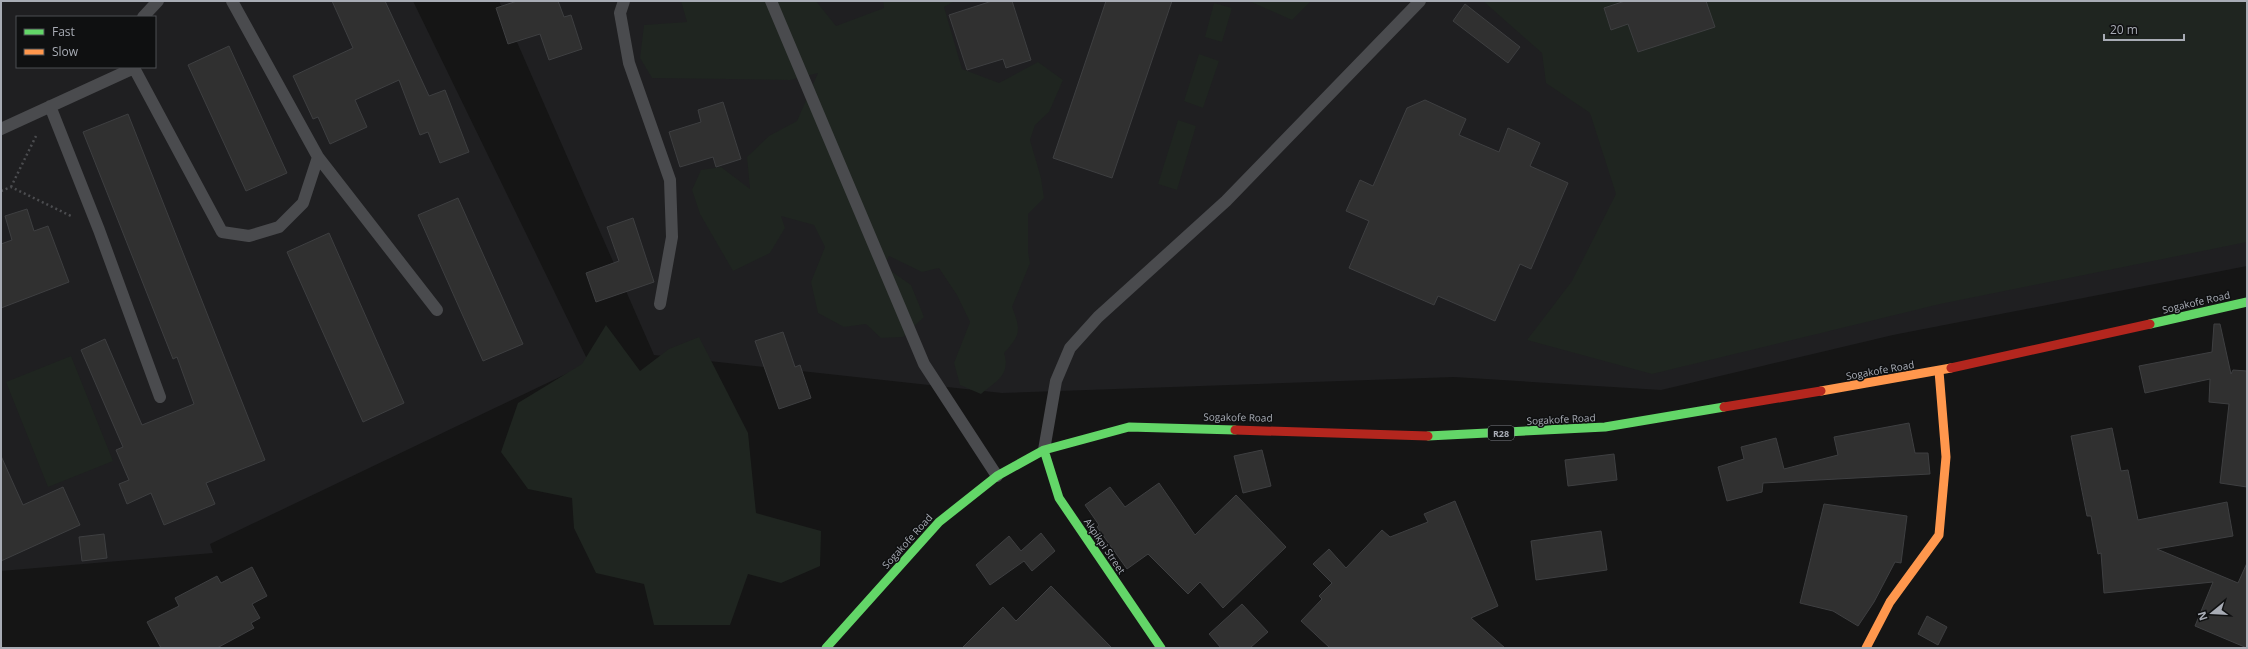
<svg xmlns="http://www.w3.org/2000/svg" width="2248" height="649" font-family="'Open Sans',sans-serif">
<rect width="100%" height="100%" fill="#151515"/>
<path fill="#1f1f21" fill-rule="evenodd" d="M 1,1 L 413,1 L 589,363 L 210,544 L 213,553 L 1,571 ZM 17,17 L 155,17 L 155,67 L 17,67 Z
M 499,1 L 2247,1 L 2247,266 L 1893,335 L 1661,390 L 1454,377 L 1002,393 L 654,355 Z"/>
<path fill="#1f2520" d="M 681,1 L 816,1 L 836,26 L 884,8 L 883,1 L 955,1 L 944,7 L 962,69 L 999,83 L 1038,62 L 1063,80 L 1049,112 L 1035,125 L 1030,140 L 1041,178 L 1044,198 L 1028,214 L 1028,252 L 1030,263 L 1012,307 C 1021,330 1021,335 1004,353 C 1011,375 996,381 981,394 L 960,385 L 954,363 L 970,322 L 957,295 L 939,268 L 922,272 L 889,256 L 884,266 L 911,285 L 924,317 L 903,337 L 881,338 L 866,324 L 844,327 L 818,313 L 811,282 L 825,247 L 814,225 L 781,216 L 785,228 L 770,253 L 733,271 L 700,214 L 692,190 L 701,170 L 721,167 L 750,189 L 747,157 L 769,136 L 797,121 L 818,73 L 790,80 L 652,78 L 640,58 L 644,25 L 687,22 Z
M 1249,1 L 1311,1 L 1292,20 Z
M 1483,1 L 2247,1 L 2247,242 L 1940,304 L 1652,374 L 1527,340 L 1572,281 L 1616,194 L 1590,113 L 1546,83 L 1542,53 Z
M 1214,3 L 1232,8 L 1222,42 L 1205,37 Z
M 1199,54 L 1219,61 L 1203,108 L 1184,101 Z
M 1178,120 L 1196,126 L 1177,190 L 1158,184 Z
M 606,325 L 640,371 L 669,349 L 699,337 L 748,433 L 756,513 L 821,531 L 820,566 L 781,583 L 748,574 L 730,625 L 654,625 L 644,584 L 596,573 L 574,528 L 572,498 L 528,489 L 501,452 L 518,403 L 582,364 Z
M 71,356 L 113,461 L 48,487 L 6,382 Z"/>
<path fill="#303030" stroke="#3e3f41" d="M 332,1 L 385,1 L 429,96 L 445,90 L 469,152 L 440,163 L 428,132 L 420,135 L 399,80 L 355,100 L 367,127 L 330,144 L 318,117 L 313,119 L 293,76 L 353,48 Z
M 517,1 L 558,1 L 564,17 L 571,15 L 582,49 L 549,60 L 540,34 L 508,44 L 496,8 Z
M 992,1 L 1012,1 L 1031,60 L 1006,68 L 1003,59 L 967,70 L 949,15 Z
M 1106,1 L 1172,1 L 1112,178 L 1053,158 Z
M 1625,1 L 1706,1 L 1715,27 L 1638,52 L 1628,24 L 1611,30 L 1604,8 Z
M 1465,4 L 1520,47 L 1508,63 L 1453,21 Z
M 229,46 L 287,173 L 246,191 L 188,65 Z
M 1425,100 L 1466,119 L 1459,135 L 1499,152 L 1508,128 L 1540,143 L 1530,166 L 1568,183 L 1531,269 L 1520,264 L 1495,321 L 1438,296 L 1434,305 L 1349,268 L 1369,221 L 1346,211 L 1360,180 L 1373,186 L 1407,108 Z
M 723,102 L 741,159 L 716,167 L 713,157 L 680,167 L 669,132 L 701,122 L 698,110 Z
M 128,114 L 265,460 L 206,483 L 215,504 L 164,525 L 151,493 L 127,504 L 119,484 L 129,480 L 116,450 L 123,447 L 81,350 L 105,339 L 142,425 L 194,404 L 177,357 L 173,359 L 83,132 Z
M 458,198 L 523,344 L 483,361 L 418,215 Z
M 27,209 L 34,231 L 48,226 L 69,282 L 1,308 L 1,244 L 12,240 L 5,216 Z
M 633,218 L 654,282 L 596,302 L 586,273 L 619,261 L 607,227 Z
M 329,233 L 404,403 L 363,422 L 287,252 Z
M 2214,324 L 2220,324 L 2231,374 L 2233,370 L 2247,371 L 2247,487 L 2220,483 L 2229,404 L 2209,402 L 2210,379 L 2145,393 L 2139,366 L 2212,352 Z
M 783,332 L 795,367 L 800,365 L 811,398 L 779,409 L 755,341 Z
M 1909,423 L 1915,453 L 1928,453 L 1930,474 L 1763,483 L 1762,492 L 1727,501 L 1718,467 L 1744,459 L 1741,447 L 1776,438 L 1784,469 L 1838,455 L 1834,437 Z
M 2112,428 L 2121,471 L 2128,470 L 2138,520 L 2227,502 L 2233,536 L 2157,549 L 2238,583 L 2247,563 L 2247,648 L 2195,626 L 2213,582 L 2104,593 L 2101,553 L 2098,554 L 2091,516 L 2087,516 L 2071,436 Z
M 1262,450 L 1271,486 L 1243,493 L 1234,456 Z
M 1614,454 L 1617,480 L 1568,486 L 1565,460 Z
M 1,456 L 23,505 L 63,487 L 80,525 L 1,561 Z
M 1159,483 L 1195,535 L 1236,495 L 1286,547 L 1223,608 L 1200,582 L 1188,594 L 1148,554 L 1127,569 L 1097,527 L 1099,525 L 1085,505 L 1110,487 L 1125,507 Z
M 1455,501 L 1498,606 L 1471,618 L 1505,648 L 1330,648 L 1301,621 L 1322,599 L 1319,596 L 1332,583 L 1313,564 L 1329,549 L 1346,568 L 1382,530 L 1390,537 L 1428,522 L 1424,514 Z
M 1824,504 L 1907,516 L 1901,563 L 1895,562 L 1874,602 L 1858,626 L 1833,611 L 1800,603 Z
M 1601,531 L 1607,570 L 1536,580 L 1531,541 Z
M 1041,533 L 1055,551 L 1032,571 L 1024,561 L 990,585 L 976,565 L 1009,536 L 1021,551 Z
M 104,534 L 107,558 L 82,561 L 79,537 Z
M 252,567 L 267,596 L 252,604 L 260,618 L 251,623 L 254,628 L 217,648 L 161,648 L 147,622 L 179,606 L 175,598 L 217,576 L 221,583 Z
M 1051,586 L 1112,648 L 962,648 L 1003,607 L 1016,621 Z
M 1242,604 L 1268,632 L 1250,648 L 1221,648 L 1209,634 Z
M 1927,616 L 1947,627 L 1938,645 L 1918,634 Z"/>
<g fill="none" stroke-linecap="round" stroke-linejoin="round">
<path stroke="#4b4c4f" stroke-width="2.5" stroke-dasharray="2 3" stroke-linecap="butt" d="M 11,187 L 36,136
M 1,191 L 11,187 L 71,216"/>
<path stroke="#4a4b4e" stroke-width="12" d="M 232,1 L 318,157
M 624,1 L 620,13 L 629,63 L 670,180 L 672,237 L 660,304
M 771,1 L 924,364 L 997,476
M 143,17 L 158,1
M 50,106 L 99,230 L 160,397
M 1,129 L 134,68 L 222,232 L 249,236 L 279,227 L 303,203 L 318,157 L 437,310
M 1044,450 L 1056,381 L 1070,348 L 1098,317 L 1226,201 L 1420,1"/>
<path stroke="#63d668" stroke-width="9" d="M 2150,324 L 2247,302
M 1428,436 L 1605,427 L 1724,407
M 1044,450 L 1059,498 L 1161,648
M 826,648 L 939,522 L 997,476 L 1044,450 L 1129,427 L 1235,430"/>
<path stroke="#ff974d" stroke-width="9" d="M 1821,391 L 1951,368
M 1866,648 L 1890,602 L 1939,535 L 1946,457 L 1939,371"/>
<path stroke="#b3261e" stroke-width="9" d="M 1951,368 L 2150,324
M 1724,407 L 1821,391
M 1235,430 L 1428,436"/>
</g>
<g text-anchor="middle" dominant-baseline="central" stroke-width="3" stroke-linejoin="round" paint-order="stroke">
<rect fill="#0f1011" stroke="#7a7d84" stroke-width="1" x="1488" y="426" width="26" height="14" rx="3"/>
<g font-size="9" font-weight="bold" fill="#a8acb5">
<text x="1501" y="433">R28</text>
</g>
<g font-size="10" fill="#a8acb5" stroke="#0f1011">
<text transform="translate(2196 302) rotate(-13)">Sogakofe Road</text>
<text transform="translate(1880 370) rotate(-10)">Sogakofe Road</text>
<text transform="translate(1238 417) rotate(1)">Sogakofe Road</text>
<text transform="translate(1561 419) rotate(-3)">Sogakofe Road</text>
<text transform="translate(907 541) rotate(-48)">Sogakofe Road</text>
<text transform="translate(1105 546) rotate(56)">Akpikpi Street</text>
</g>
</g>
<rect width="2248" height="649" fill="none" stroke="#a8acb5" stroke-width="4"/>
<rect x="16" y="16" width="140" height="52" fill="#0f1011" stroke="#4c4e53"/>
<rect x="24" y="29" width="20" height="6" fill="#63d668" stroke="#4c4e53"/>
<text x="52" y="36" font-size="12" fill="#a8acb5">Fast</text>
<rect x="24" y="49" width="20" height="6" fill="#ff974d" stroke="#4c4e53"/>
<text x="52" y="56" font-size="12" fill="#a8acb5">Slow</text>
<g transform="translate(2212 613) rotate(252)" stroke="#0f1011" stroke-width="3" paint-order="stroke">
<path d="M0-3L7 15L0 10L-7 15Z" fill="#a8acb5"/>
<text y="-6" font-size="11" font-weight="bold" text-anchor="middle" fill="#a8acb5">N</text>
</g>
<path d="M2104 34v6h80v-6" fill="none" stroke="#a8acb5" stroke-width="2"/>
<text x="2110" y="34" font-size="12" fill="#a8acb5" stroke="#0f1011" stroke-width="3" paint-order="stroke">20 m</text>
</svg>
